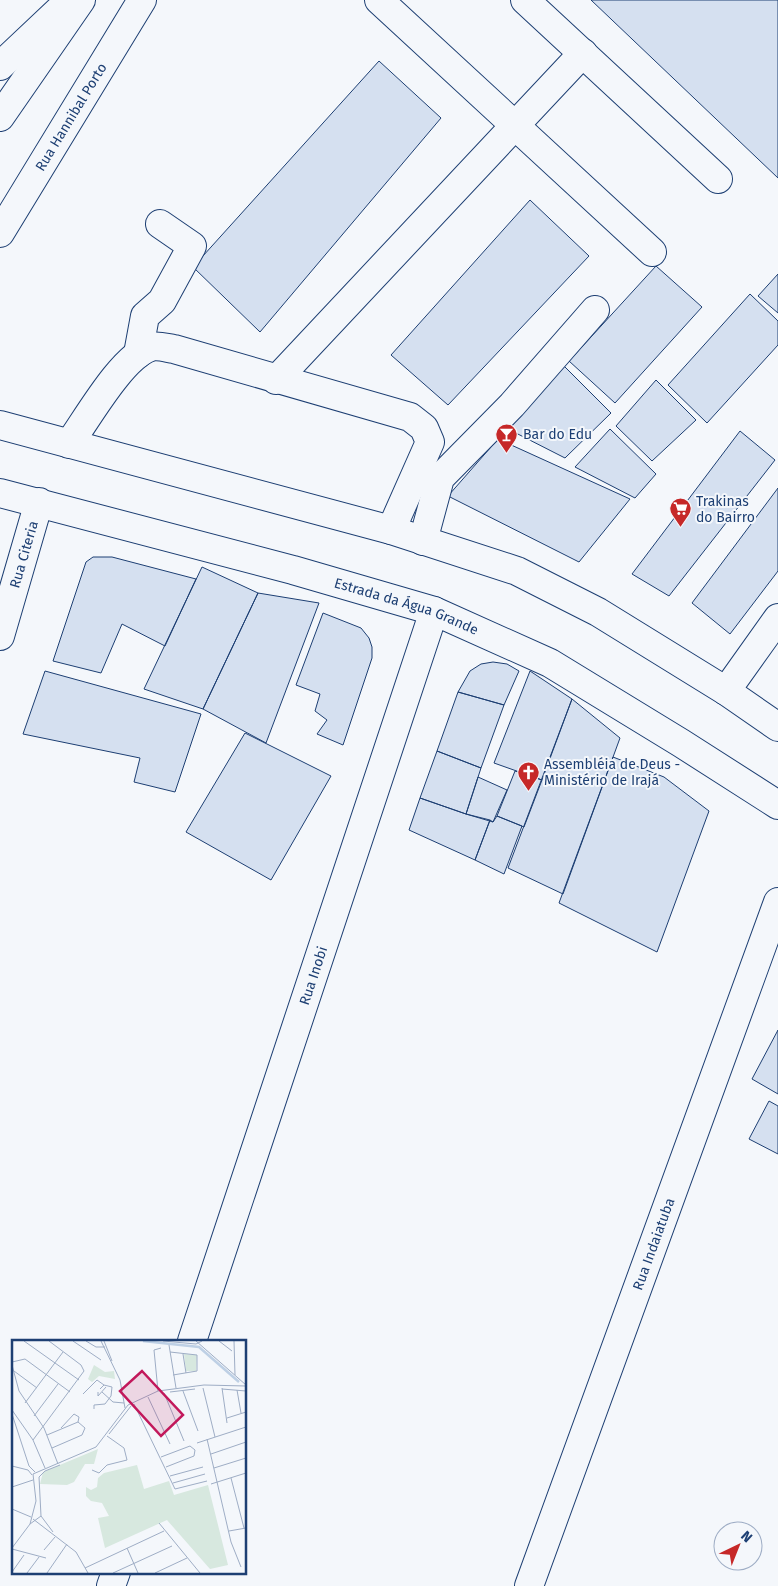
<svg xmlns="http://www.w3.org/2000/svg" width="778" height="1586" font-family="'Fira Sans',sans-serif">
<rect width="100%" height="100%" fill="#f4f7fb"/>
<path fill="#d5e0f0" stroke="#1d3f73" d="M 591,0 L 778,0 L 778,178 Z
M 379,61 L 441,118 L 260,332 L 193,267 Z
M 530,200 L 589,256 L 448,405 L 391,355 Z
M 656,266 L 702,307 L 615,403 L 569,361 Z
M 778,274 L 778,313 L 758,296 Z
M 750,294 L 778,321 L 778,345 L 707,423 L 668,385 Z
M 563,365 L 611,413 L 565,458 L 508,429 Z
M 656,380 L 696,420 L 652,461 L 616,426 Z
M 610,429 L 656,474 L 635,498 L 575,467 Z
M 740,431 L 775,460 L 669,596 L 632,574 Z
M 498,439 L 630,499 L 579,562 L 448,496 Z
M 778,488 L 778,571 L 730,634 L 692,603 Z
M 93,557 L 112,557 L 196,579 L 165,646 L 122,624 L 101,673 L 53,661 L 86,562 Z
M 202,567 L 258,593 L 203,709 L 144,689 Z
M 258,593 L 319,603 L 266,743 L 203,709 Z
M 323,613 L 361,628 L 369,638 L 372,647 L 372,658 L 343,745 L 317,734 L 327,720 L 315,711 L 320,694 L 296,685 Z
M 493,662 L 507,664 L 519,671 L 504,705 L 458,692 L 470,671 L 481,664 Z
M 45,671 L 201,714 L 175,792 L 134,782 L 140,758 L 23,734 Z
M 530,671 L 572,699 L 542,780 L 494,763 Z
M 458,692 L 504,705 L 481,768 L 437,751 Z
M 572,699 L 620,738 L 563,894 L 508,868 Z
M 245,733 L 331,776 L 271,880 L 186,832 Z
M 437,751 L 481,768 L 466,814 L 420,798 Z
M 613,757 L 664,777 L 709,811 L 657,952 L 559,903 Z
M 515,771 L 542,780 L 524,827 L 497,816 Z
M 478,777 L 507,790 L 493,822 L 466,814 Z
M 420,798 L 466,814 L 490,820 L 475,860 L 409,830 Z
M 497,816 L 522,826 L 504,874 L 475,860 L 490,820 L 493,822 Z
M 778,1030 L 778,1094 L 752,1079 Z
M 769,1101 L 778,1106 L 778,1154 L 749,1139 Z"/>
<g fill="none" stroke-linecap="round" stroke-linejoin="round">
<defs>
<g id="minor">
<path d="M 379,0 L 652,252"/>
<path d="M 525,0 L 718,179"/>
<path d="M 0,66 L 70,0"/>
<path d="M 138,354 L 145,316 L 162,301 L 192,246 L 160,224"/>
<path d="M 276,380 L 583,53"/>
<path d="M 69,444 C 87,419 122,356 151,347 C 157,345 167,348 174,349 L 410,417 L 424,428 L 430,442 L 391,530"/>
<path d="M 423,541 L 440,478 L 512,405 L 595,310"/>
<path id="s1" d="M 0,636 L 39,502"/>
<path d="M 726,691 L 778,618"/>
<path id="s2" d="M 192,1341 L 434,611"/>
<path d="M 111,1586 L 116,1572"/>
<path id="s3" d="M 529,1586 L 778,902"/>
</g>
<g id="major">
<path d="M 0,117 L 81,0"/>
<path id="s4" d="M 0,233 L 142,0"/>
<path d="M 0,425 L 391,530 L 517,571 L 598,612 L 726,691 L 778,727"/>
<path id="s5" d="M 0,493 L 293,570 L 434,611 L 550,663 L 681,743 L 778,805"/>
</g>
</defs>
<use href="#minor" stroke="#1d3f73" stroke-width="30"/>
<use href="#major" stroke="#1d3f73" stroke-width="30"/>
<use href="#minor" stroke="#f4f7fb" stroke-width="28"/>
<use href="#major" stroke="#f4f7fb" stroke-width="28"/>
</g>
<defs>
<symbol id="bar-pin" viewBox="-11 -11 22 30"><path d="M0 17L-7.5 6A9.5 9.5 0 1 1 7.5 6Z" fill="#c62828" stroke="#f4f7fb"/><path d="M-6-5H6L.8 .8V4.5H3.5V6h-7V4.5H-.8V.8Z" fill="#fff"/></symbol>
<symbol id="supermarket-pin" viewBox="-11 -11 22 30"><path d="M0 17L-7.5 6A9.5 9.5 0 1 1 7.5 6Z" fill="#c62828" stroke="#f4f7fb"/><path d="M-6-5.5h2.5l.6 2H6L4.5 2H-2.5L-4.4-4H-6ZM-1.5 3.2a1.3 1.3 0 1 0 .1 0ZM3 3.2a1.3 1.3 0 1 0 .1 0Z" fill="#fff"/></symbol>
<symbol id="church-pin" viewBox="-11 -11 22 30"><path d="M0 17L-7.5 6A9.5 9.5 0 1 1 7.5 6Z" fill="#c62828" stroke="#f4f7fb"/><path d="M-1.2-6h2.4v3.5h3.3v2.4h-3.3V6h-2.4V-.1h-3.3v-2.4h3.3Z" fill="#fff"/></symbol>
</defs>
<g fill-rule="evenodd">
<use href="#bar-pin" x="494" y="422" width="25" height="34"/>
<use href="#supermarket-pin" x="668" y="496" width="25" height="34"/>
<use href="#church-pin" x="516" y="760" width="25" height="34"/>
</g>
<g text-anchor="middle" dominant-baseline="central" stroke-width="4" stroke-linejoin="round" paint-order="stroke">
<g font-size="14" fill="#1d3f73" stroke="#f4f7fb">
<text stroke="none"><textPath href="#s4" startOffset="136">Rua Hannibal Porto</textPath></text>
<text stroke="none"><textPath href="#s1" startOffset="85">Rua Citeria</textPath></text>
<text stroke="none"><textPath href="#s5" startOffset="422">Estrada da Água Grande</textPath></text>
<text stroke="none"><textPath href="#s2" startOffset="385">Rua Inobi</textPath></text>
<text stroke="none"><textPath href="#s3" startOffset="364">Rua Indaiatuba</textPath></text>
</g>
<g font-size="14" fill="#1d3f73" stroke="#f4f7fb" text-anchor="start">
<text x="523" y="434">Bar do Edu</text>
<text x="696" y="501">Trakinas<tspan x="696" dy="16">do Bairro</tspan></text>
<text x="544" y="764">Assembléia de Deus -<tspan x="544" dy="16">Ministério de Irajá</tspan></text>
</g>
</g>
<g transform="translate(12 1340)">
<rect width="234" height="234" fill="#f4f7fb"/>
<path d="M 172,14 L 185,15 L 184,31 L 174,31 ZM 82,25 L 93,32 L 102,31 L 103,39 L 87,36 L 80,42 L 76,39 ZM 86,109 L 82,124 L 73,124 L 62,142 L 55,145 L 28,144 L 31,132 ZM 125,125 L 132,149 L 157,141 L 162,155 L 196,145 L 216,225 L 198,229 L 155,180 L 93,208 L 86,178 L 97,176 L 90,163 L 79,161 L 74,156 L 74,147 L 79,150 L 85,147 L 86,138 L 92,133 Z" fill="#d7e8df"/>
<path fill="none" stroke="#bed0e5" stroke-width="2.5" d="M 131,1 L 187,7 L 227,42"/>
<path fill="none" stroke="#9eadc5" stroke-width="1" d="M 12,1 L 67,40M 61,1 L 89,20M 74,1 L 84,7 L 93,7M 89,1 L 108,40 L 113,68M 92,1 L 100,21M 151,1 L 184,4 L 190,1M 184,1 L 234,45M 207,1 L 220,11M 222,1 L 223,35M 157,5 L 164,48M 158,12 L 185,15 L 185,31 L 161,35M 171,14 L 174,33M 0,22 L 13,19 L 58,52M 0,25 L 7,51 L 32,88 L 46,124M 2,31 L 25,48M 191,48 L 203,97M 210,48 L 215,83M 210,49 L 234,51M 225,50 L 229,73M 146,51 L 142,10 L 149,8M 171,51 L 186,91M 86,52 L 86,56 L 94,47M 90,52 L 101,62 L 112,63M 158,52 L 183,49M 152,53 L 172,101M 71,54 L 85,40 L 92,45M 136,57 L 158,104M 13,63 L 51,12M 122,64 L 163,149 L 195,141M 82,69 L 82,65 L 93,64 L 99,56 L 100,47 L 92,45 L 88,49M 0,70 L 21,100 L 33,128M 0,74 L 17,126 L 23,132M 22,76 L 46,44M 215,78 L 234,72M 49,88 L 62,74 L 67,77 L 66,82M 97,94 L 119,66M 35,95 L 66,82 L 73,88 L 70,95 L 40,108M 195,99 L 219,202 L 229,227M 21,100 L 72,31 L 69,25 L 37,1M 185,103 L 234,87M 199,114 L 234,102M 149,117 L 178,106 L 183,110 L 182,116 L 154,127M 0,126 L 16,130 L 20,135M 202,128 L 234,118M 80,130 L 87,133 L 95,125 L 115,120 L 112,108 L 95,96M 158,136 L 191,127M 27,137 L 33,131 L 48,125M 27,137 L 29,176 L 41,192M 219,138 L 232,188M 161,143 L 193,134M 199,144 L 234,133M 0,147 L 21,140M 0,169 L 19,177M 21,179 L 64,212 L 76,233M 147,183 L 188,233M 18,184 L 24,161 L 21,134 L 84,107 L 116,65 L 146,51 L 192,45 L 234,46M 217,191 L 234,188M 0,208 L 18,184 L 29,176M 115,208 L 126,233M 0,209 L 34,218M 32,210 L 43,197M 73,228 L 152,191M 0,232 L 12,215M 15,233 L 27,217M 35,233 L 55,204M 101,233 L 160,206M 143,233 L 175,218"/>
<path fill="#c2185b" fill-opacity="0.15" stroke="#c2185b" stroke-width="2.5" d="M 130,31 L 171,75 L 149,96 L 108,51 Z"/>
<rect width="234" height="234" fill="none" stroke="#1d3f73" stroke-width="2.5"/>
</g>
<g transform="translate(738 1546) rotate(43)"><circle r="24" fill="#f4f7fb" stroke="#9eadc5"/>
<path d="M0-4L9 19L0 12L-9 19Z" fill="#c62828"/>
<text y="-8" font-size="14" font-weight="bold" text-anchor="middle" fill="#1d3f73">N</text>
</g>
</svg>
